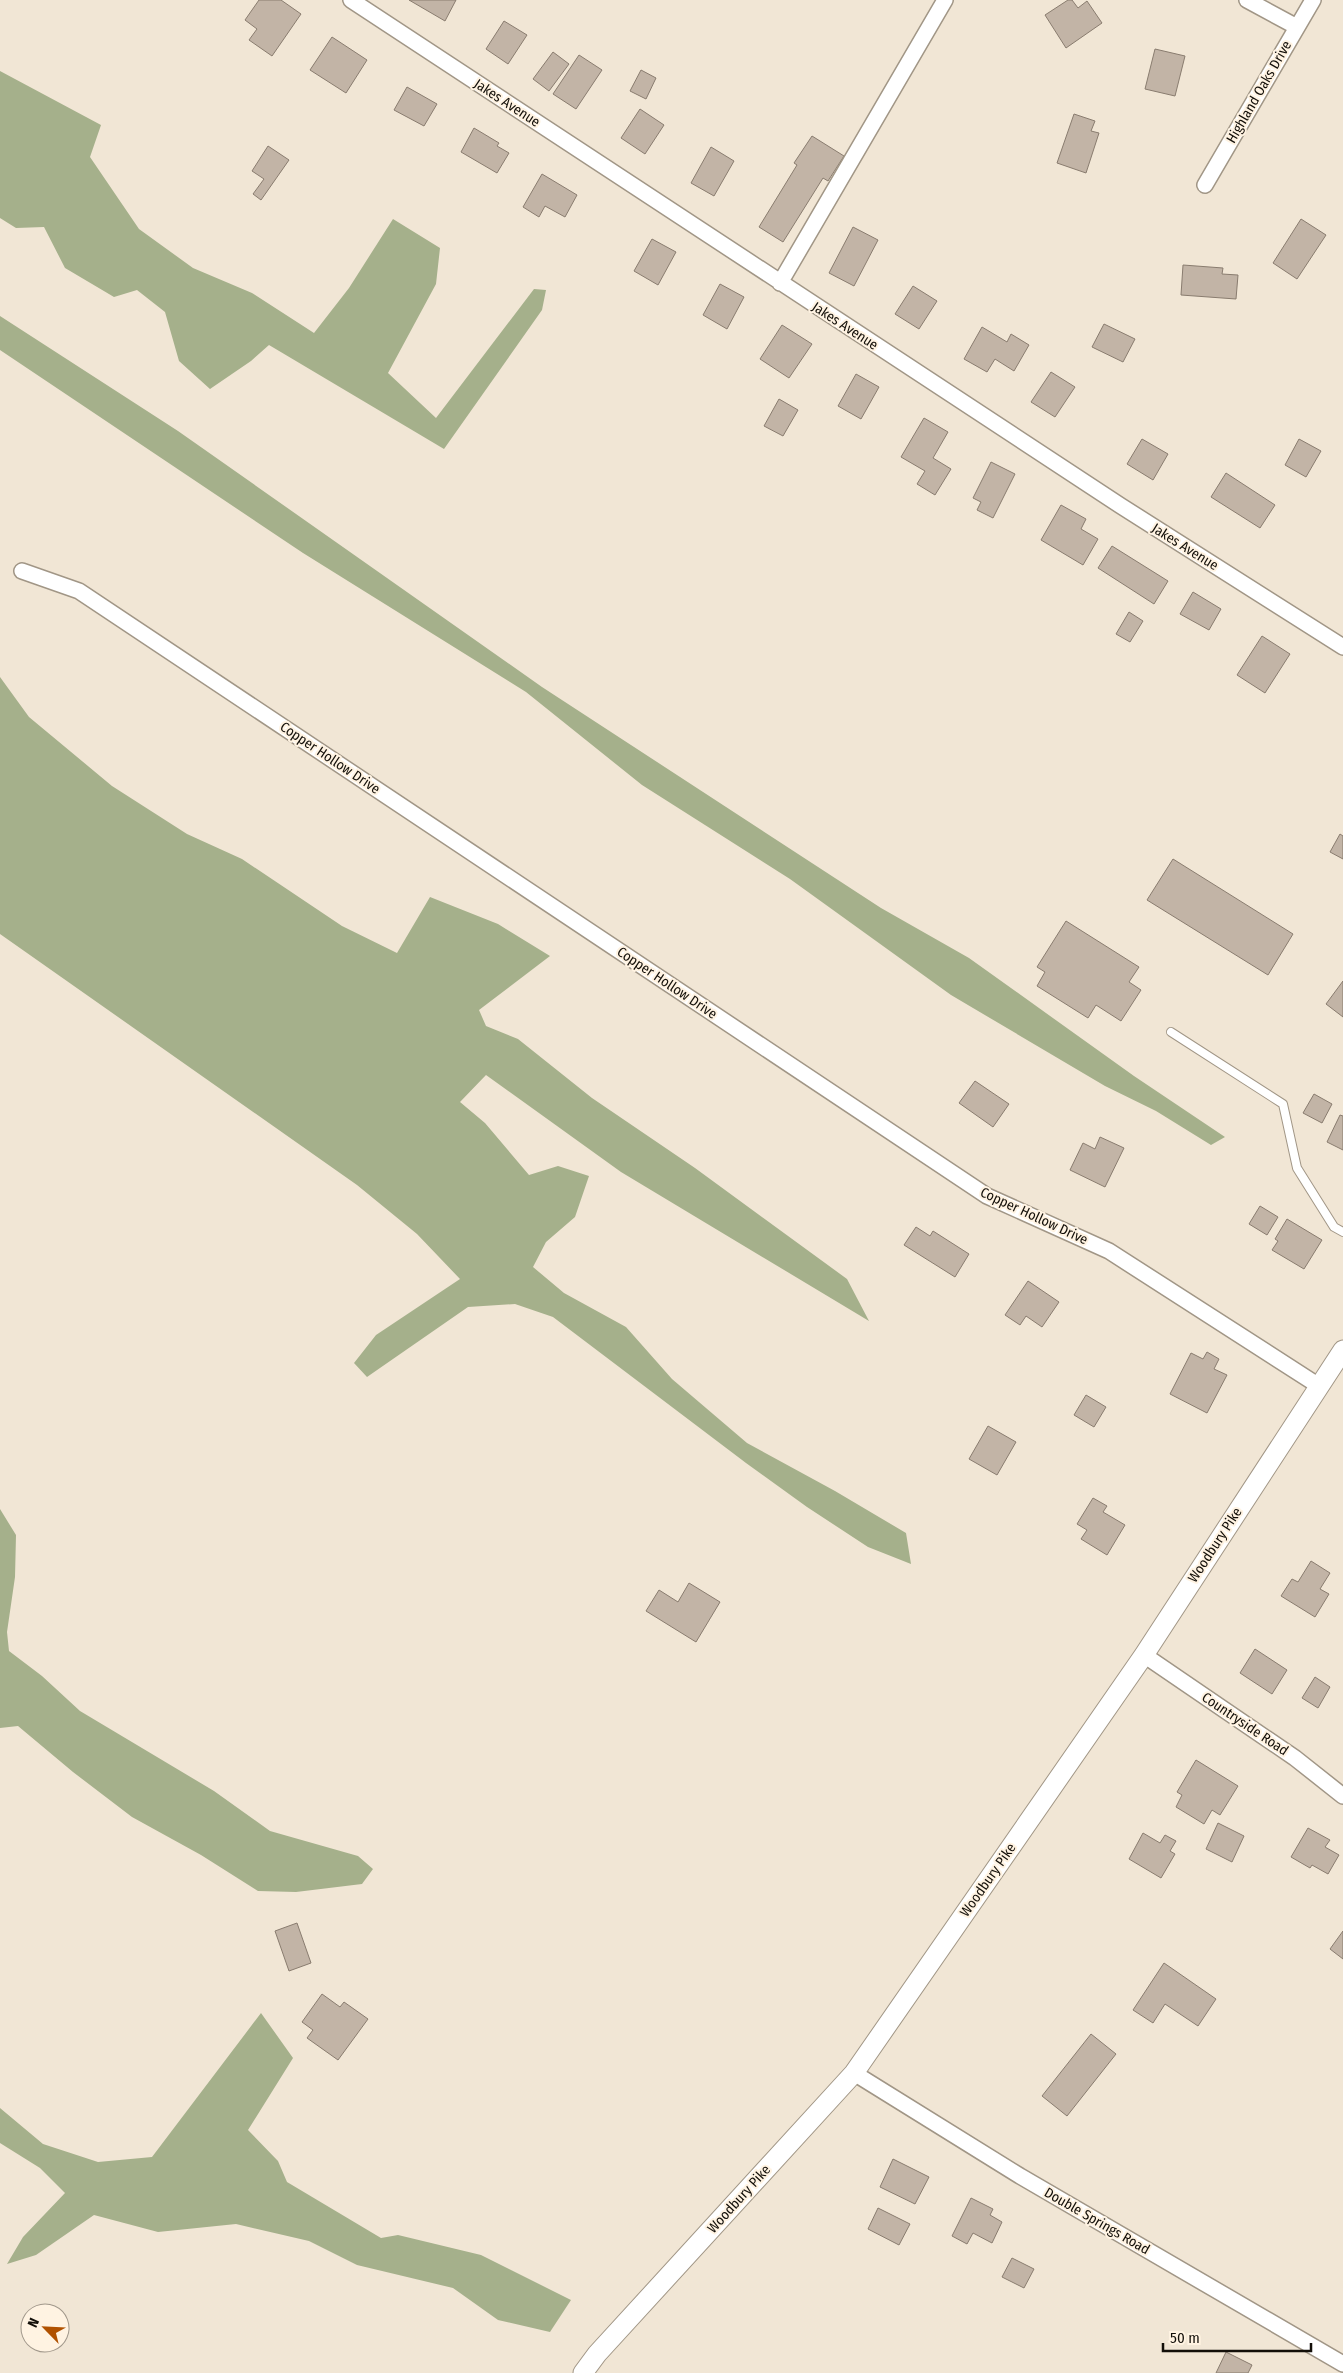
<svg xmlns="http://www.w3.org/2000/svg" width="1343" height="2373" font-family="'Fira Sans Condensed',sans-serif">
<rect width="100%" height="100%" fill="#f1e6d5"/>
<path fill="#a5b08b" d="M 0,71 L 101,125 L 90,157 L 139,229 L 193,268 L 252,293 L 314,333 L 349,288 L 393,219 L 440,248 L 436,284 L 388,373 L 436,418 L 534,289 L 546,290 L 542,310 L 444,449 L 269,345 L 251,361 L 210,389 L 179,361 L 165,312 L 137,290 L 114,297 L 65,268 L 44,227 L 16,228 L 0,218 Z
M 0,316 L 178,431 L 542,687 L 881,908 L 969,958 L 1134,1076 L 1225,1137 L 1211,1145 L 1156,1111 L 1105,1086 L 951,995 L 790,879 L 642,785 L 526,692 L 303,553 L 0,350 Z
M 0,677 L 29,717 L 112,786 L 187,834 L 242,859 L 342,926 L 397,953 L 430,897 L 498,924 L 550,956 L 479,1010 L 486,1026 L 518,1039 L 592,1098 L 695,1168 L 847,1279 L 869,1321 L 621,1172 L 486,1075 L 460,1102 L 485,1123 L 529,1175 L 558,1166 L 589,1176 L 575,1217 L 546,1242 L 533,1267 L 564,1293 L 626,1327 L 672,1379 L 747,1443 L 835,1491 L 906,1533 L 911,1564 L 868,1547 L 807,1507 L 746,1463 L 553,1317 L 515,1304 L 468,1307 L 367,1377 L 354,1363 L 376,1335 L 460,1279 L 417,1234 L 357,1185 L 0,934 Z
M 0,1509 L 16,1535 L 15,1577 L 7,1632 L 9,1651 L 42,1676 L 80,1711 L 214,1791 L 270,1831 L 358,1856 L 373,1869 L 362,1884 L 296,1892 L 258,1891 L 201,1855 L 132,1817 L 73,1772 L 18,1726 L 0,1728 Z
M 261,2013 L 293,2058 L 248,2130 L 278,2161 L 287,2182 L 381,2238 L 398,2235 L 481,2255 L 571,2300 L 550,2332 L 498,2320 L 453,2288 L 357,2265 L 309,2241 L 236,2224 L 158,2232 L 94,2215 L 36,2255 L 7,2264 L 23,2237 L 65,2193 L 40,2168 L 0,2143 L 0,2108 L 43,2144 L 98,2162 L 152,2157 Z"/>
<path fill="#c2b4a6" stroke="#897c6f" d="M 259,0 L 281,0 L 301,14 L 272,56 L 249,40 L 257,29 L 245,20 Z
M 409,0 L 456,0 L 445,21 Z
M 1068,0 L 1072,0 L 1078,8 L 1087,1 L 1102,23 L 1066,48 L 1045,15 Z
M 504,21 L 527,35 L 508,64 L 486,49 Z
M 332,37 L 367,60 L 346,93 L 310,70 Z
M 1155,49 L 1185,56 L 1175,96 L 1145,89 Z
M 553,52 L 569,64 L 549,91 L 533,79 Z
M 579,55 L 602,70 L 576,109 L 553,94 Z
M 641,70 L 656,78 L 646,99 L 630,91 Z
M 407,87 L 437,104 L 424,126 L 394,110 Z
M 640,109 L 664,125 L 645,154 L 621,138 Z
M 1074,114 L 1095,121 L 1091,131 L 1099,133 L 1086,173 L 1057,163 Z
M 474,128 L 499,143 L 497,146 L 509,153 L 497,173 L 461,152 Z
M 812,136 L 844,156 L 828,181 L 823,178 L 783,242 L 759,227 L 797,165 L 794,163 Z
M 268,146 L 289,160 L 261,200 L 253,194 L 264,179 L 252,171 Z
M 711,147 L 734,161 L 714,196 L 691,183 Z
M 542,174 L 577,195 L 565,217 L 545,206 L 539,217 L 523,207 Z
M 1301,219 L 1326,235 L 1297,279 L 1273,263 Z
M 853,227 L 878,240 L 854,286 L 829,273 Z
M 652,239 L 676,252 L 658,285 L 634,271 Z
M 1183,265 L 1223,268 L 1222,274 L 1238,275 L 1236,299 L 1181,295 Z
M 720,284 L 744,297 L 727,329 L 703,315 Z
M 913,286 L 937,301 L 919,329 L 895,314 Z
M 1104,324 L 1135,339 L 1123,362 L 1092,347 Z
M 782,325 L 812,344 L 789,378 L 760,359 Z
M 982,327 L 1007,342 L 1011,334 L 1029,345 L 1014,371 L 995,359 L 987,372 L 964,359 Z
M 1051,372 L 1075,387 L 1055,417 L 1031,402 Z
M 856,374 L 879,387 L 861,419 L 838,406 Z
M 779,399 L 798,410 L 783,436 L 764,426 Z
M 924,418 L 948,432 L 933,458 L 951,469 L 935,495 L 917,484 L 925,471 L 901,457 Z
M 1142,439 L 1168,454 L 1153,480 L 1127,464 Z
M 1299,439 L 1321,451 L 1306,477 L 1285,465 Z
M 991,462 L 1015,474 L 993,518 L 977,510 L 981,502 L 973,498 Z
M 1226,473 L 1275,505 L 1260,528 L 1211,497 Z
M 1061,505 L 1086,519 L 1081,529 L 1098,539 L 1083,565 L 1041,540 Z
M 1112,546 L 1168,581 L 1154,604 L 1098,568 Z
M 1193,592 L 1221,609 L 1209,630 L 1180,614 Z
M 1129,612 L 1143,621 L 1130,642 L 1116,634 Z
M 1262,636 L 1290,654 L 1265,693 L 1237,675 Z
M 1340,834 L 1343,836 L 1343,859 L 1330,852 Z
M 1173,859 L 1293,934 L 1268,975 L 1147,900 Z
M 1066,921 L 1139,967 L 1129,982 L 1141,990 L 1121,1021 L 1096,1005 L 1088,1018 L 1037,986 L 1045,972 L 1037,967 Z
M 1343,981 L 1343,1017 L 1326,1004 Z
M 975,1081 L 1009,1104 L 993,1127 L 959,1103 Z
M 1314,1094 L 1332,1104 L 1322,1123 L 1303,1113 Z
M 1340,1115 L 1343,1116 L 1343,1150 L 1327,1142 Z
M 1100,1137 L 1124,1148 L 1105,1187 L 1070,1170 L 1083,1143 L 1095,1149 Z
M 1260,1206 L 1278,1217 L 1267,1235 L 1249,1224 Z
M 1287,1219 L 1322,1240 L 1304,1269 L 1272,1250 L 1278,1241 L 1275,1239 Z
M 916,1227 L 930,1236 L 933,1231 L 969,1254 L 955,1277 L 904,1245 Z
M 1028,1281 L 1059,1302 L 1042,1327 L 1026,1316 L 1020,1325 L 1005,1315 Z
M 1207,1352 L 1219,1359 L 1214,1369 L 1227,1375 L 1207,1413 L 1170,1394 L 1191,1353 L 1203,1359 Z
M 1086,1395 L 1106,1407 L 1094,1427 L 1074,1415 Z
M 988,1426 L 1016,1442 L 997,1475 L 969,1459 Z
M 1093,1498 L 1107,1506 L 1103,1512 L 1125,1525 L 1107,1555 L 1081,1539 L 1087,1530 L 1077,1524 Z
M 1311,1561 L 1330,1573 L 1320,1589 L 1329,1594 L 1315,1617 L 1281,1596 L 1292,1579 L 1298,1582 Z
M 689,1583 L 720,1602 L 696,1642 L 646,1611 L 659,1590 L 678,1602 Z
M 1255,1649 L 1287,1670 L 1272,1694 L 1240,1673 Z
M 1315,1677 L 1330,1687 L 1318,1708 L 1302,1698 Z
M 1196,1760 L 1238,1786 L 1220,1815 L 1212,1810 L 1204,1824 L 1176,1807 L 1182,1795 L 1177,1792 Z
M 1218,1823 L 1244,1836 L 1232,1862 L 1206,1849 Z
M 1308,1828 L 1330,1840 L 1325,1847 L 1339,1855 L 1328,1874 L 1312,1865 L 1310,1868 L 1291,1857 Z
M 1143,1833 L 1160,1843 L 1165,1835 L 1176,1841 L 1170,1851 L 1175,1854 L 1161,1878 L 1129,1859 Z
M 297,1923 L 311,1963 L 289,1971 L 275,1931 Z
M 1343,1931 L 1343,1959 L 1330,1949 Z
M 1164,1963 L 1216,1999 L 1198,2026 L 1165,2004 L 1153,2023 L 1133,2010 Z
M 322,1994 L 340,2007 L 344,2002 L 368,2019 L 338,2060 L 307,2038 L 313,2030 L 302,2022 Z
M 1091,2034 L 1116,2054 L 1067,2116 L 1042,2096 Z
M 893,2159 L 929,2177 L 915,2204 L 880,2187 Z
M 971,2198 L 993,2209 L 990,2215 L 1002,2222 L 992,2243 L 973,2233 L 967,2244 L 952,2236 Z
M 878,2208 L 910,2224 L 899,2245 L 868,2229 Z
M 1012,2258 L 1034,2269 L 1024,2288 L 1002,2277 Z
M 1226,2352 L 1252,2365 L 1248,2373 L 1216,2373 Z"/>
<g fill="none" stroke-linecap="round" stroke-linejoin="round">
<defs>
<path id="service" d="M 1171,1032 L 1283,1104 L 1297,1168 L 1334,1227 L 1343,1232"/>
<path id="minor" d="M 351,0 L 1121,506 L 1343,647
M 1247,0 L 1297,27
M 1205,185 L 1313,0
M 780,283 L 945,0
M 22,571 L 79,591 L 987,1196 L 1109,1251 L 1319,1386
M 1144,1655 L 1295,1758 L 1343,1796
M 854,2073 L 1020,2176 L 1343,2364"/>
<path id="tertiary" d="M 583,2373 L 597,2354 L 854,2073 L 1144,1655 L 1343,1350"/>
</defs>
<use href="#service" stroke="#a19686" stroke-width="10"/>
<use href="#minor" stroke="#a19686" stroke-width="18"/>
<use href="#tertiary" stroke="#a19686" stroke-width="21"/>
<use href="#service" stroke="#fff" stroke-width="8"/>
<use href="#minor" stroke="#fff" stroke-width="15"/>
<use href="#tertiary" stroke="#fff" stroke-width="19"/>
</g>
<g text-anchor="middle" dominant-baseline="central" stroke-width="4" stroke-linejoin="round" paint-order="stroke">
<g font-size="14" fill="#130f09" stroke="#fff3e2">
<text transform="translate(1259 92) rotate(-60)">Highland Oaks Drive</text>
<text transform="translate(507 103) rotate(33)">Jakes Avenue</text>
<text transform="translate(845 326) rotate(33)">Jakes Avenue</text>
<text transform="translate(1185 547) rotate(32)">Jakes Avenue</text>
<text transform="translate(330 758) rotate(34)">Copper Hollow Drive</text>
<text transform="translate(667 983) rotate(34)">Copper Hollow Drive</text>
<text transform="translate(1034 1216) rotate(25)">Copper Hollow Drive</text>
<text transform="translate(1215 1545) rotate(-57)">Woodbury Pike</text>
<text transform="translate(1245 1724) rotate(34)">Countryside Road</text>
<text transform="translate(988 1880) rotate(-55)">Woodbury Pike</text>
<text transform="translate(739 2199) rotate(-48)">Woodbury Pike</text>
<text transform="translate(1097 2221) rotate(30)">Double Springs Road</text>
</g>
</g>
<g transform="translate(45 2328) rotate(294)"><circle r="24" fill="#fff3e2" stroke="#a1988b"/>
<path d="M0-4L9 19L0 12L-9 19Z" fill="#b05100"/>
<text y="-8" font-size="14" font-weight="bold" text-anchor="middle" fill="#130f09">N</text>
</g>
<path d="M1163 2343v8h148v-8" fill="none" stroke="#130f09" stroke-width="2.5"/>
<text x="1170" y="2343" font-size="15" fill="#130f09" stroke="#fff3e2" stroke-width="4" paint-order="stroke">50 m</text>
</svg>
